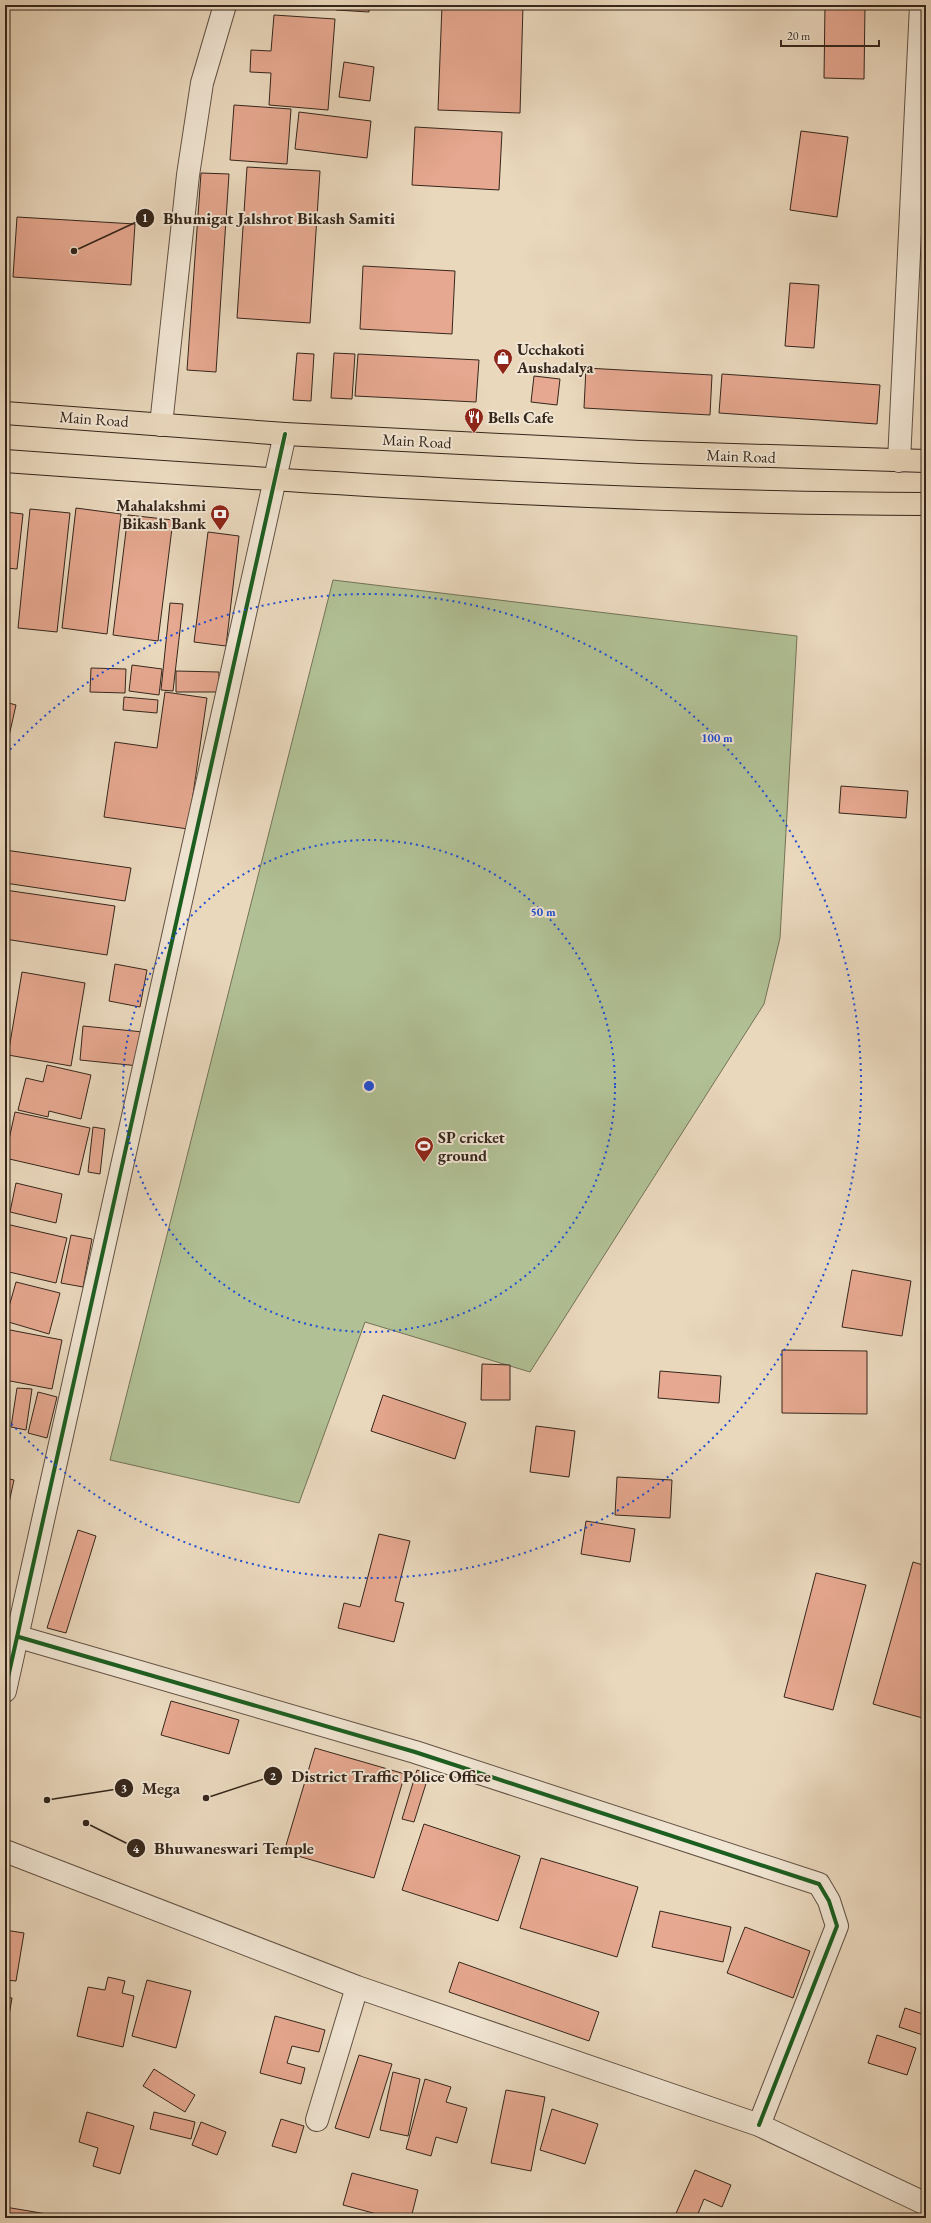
<svg xmlns="http://www.w3.org/2000/svg" width="931" height="2223" font-family="'EB Garamond',serif">
<rect width="100%" height="100%" fill="#ead8bd"/>
<filter id="stains"><feTurbulence type="fractalNoise" baseFrequency=".005" numOctaves="4"/><feColorMatrix values="0 0 0 0 .2 0 0 0 0 .09 0 0 0 0 .02 0 0 0 .5 -.17"/></filter>
<radialGradient id="worn" r=".72"><stop offset=".6" stop-color="#630" stop-opacity="0"/><stop offset="1" stop-color="#630" stop-opacity=".3"/></radialGradient>
<path fill="#b1c095" stroke="#737358" d="M 333,580 L 797,636 L 780,938 L 764,1004 L 530,1372 L 365,1322 L 299,1503 L 110,1460 Z"/>
<path fill="#e6a890" stroke="#35261b" d="M 337,5 L 369,5 L 369,12 L 336,10 Z
M 442,5 L 523,5 L 520,113 L 438,110 Z
M 825,5 L 865,5 L 864,79 L 824,78 Z
M 274,15 L 335,19 L 328,110 L 269,105 L 271,73 L 250,72 L 251,50 L 271,51 Z
M 344,62 L 374,67 L 370,101 L 339,97 Z
M 234,105 L 291,109 L 287,164 L 230,160 Z
M 299,112 L 371,121 L 367,158 L 295,149 Z
M 415,127 L 502,132 L 499,190 L 412,185 Z
M 801,131 L 848,137 L 837,217 L 790,210 Z
M 247,167 L 320,171 L 310,323 L 237,318 Z
M 201,173 L 229,174 L 216,372 L 187,370 Z
M 17,217 L 135,224 L 131,285 L 13,277 Z
M 363,266 L 455,271 L 452,334 L 360,329 Z
M 790,283 L 819,285 L 814,348 L 785,346 Z
M 297,353 L 314,354 L 311,401 L 293,400 Z
M 334,353 L 355,354 L 352,399 L 331,398 Z
M 358,354 L 479,360 L 476,402 L 355,396 Z
M 586,368 L 712,375 L 710,415 L 584,408 Z
M 722,374 L 880,385 L 877,424 L 719,413 Z
M 534,376 L 560,379 L 557,405 L 531,402 Z
M 76,508 L 121,514 L 107,634 L 62,628 Z
M 30,509 L 70,513 L 57,632 L 18,628 Z
M 5,512 L 23,514 L 17,569 L 5,568 Z
M 128,515 L 173,520 L 158,641 L 113,635 Z
M 208,532 L 239,536 L 226,646 L 194,642 Z
M 170,603 L 183,604 L 173,691 L 161,690 Z
M 132,665 L 162,669 L 159,695 L 129,691 Z
M 91,668 L 126,669 L 125,693 L 90,692 Z
M 176,671 L 219,672 L 219,692 L 176,692 Z
M 165,692 L 207,698 L 188,829 L 104,817 L 115,742 L 157,748 Z
M 124,697 L 158,700 L 157,713 L 123,710 Z
M 5,702 L 16,705 L 5,754 Z
M 841,786 L 908,791 L 906,818 L 839,813 Z
M 5,850 L 131,868 L 125,901 L 5,883 Z
M 5,890 L 115,906 L 107,955 L 5,939 Z
M 5,946 L 9,947 L 5,961 Z
M 115,964 L 147,970 L 140,1007 L 109,1001 Z
M 22,972 L 85,983 L 71,1066 L 8,1055 Z
M 83,1026 L 143,1032 L 139,1066 L 80,1060 Z
M 47,1065 L 91,1075 L 81,1119 L 49,1111 L 48,1117 L 18,1110 L 26,1078 L 43,1082 Z
M 15,1112 L 90,1128 L 79,1175 L 5,1158 Z
M 93,1127 L 105,1129 L 100,1174 L 88,1172 Z
M 16,1183 L 62,1194 L 56,1223 L 10,1212 Z
M 6,1224 L 67,1238 L 56,1283 L 5,1271 Z
M 71,1235 L 92,1239 L 83,1287 L 61,1283 Z
M 852,1270 L 911,1281 L 902,1336 L 842,1327 Z
M 16,1282 L 60,1293 L 49,1334 L 5,1321 Z
M 5,1329 L 62,1340 L 52,1389 L 5,1380 Z
M 782,1350 L 867,1351 L 867,1414 L 782,1413 Z
M 482,1364 L 510,1365 L 510,1400 L 481,1400 Z
M 660,1371 L 721,1376 L 719,1403 L 658,1398 Z
M 17,1388 L 32,1389 L 26,1430 L 11,1427 Z
M 38,1392 L 57,1397 L 47,1438 L 28,1433 Z
M 383,1395 L 466,1423 L 455,1459 L 371,1431 Z
M 536,1426 L 575,1431 L 569,1477 L 530,1472 Z
M 617,1477 L 672,1480 L 670,1518 L 615,1515 Z
M 5,1478 L 14,1480 L 5,1521 Z
M 586,1521 L 635,1529 L 630,1562 L 581,1554 Z
M 78,1530 L 96,1536 L 66,1633 L 47,1628 Z
M 379,1534 L 410,1541 L 395,1601 L 404,1603 L 394,1642 L 338,1628 L 344,1603 L 360,1607 Z
M 913,1562 L 926,1566 L 926,1719 L 873,1704 Z
M 816,1573 L 866,1585 L 833,1710 L 784,1697 Z
M 171,1701 L 239,1720 L 229,1754 L 161,1735 Z
M 315,1748 L 405,1774 L 374,1878 L 284,1852 Z
M 417,1770 L 429,1774 L 414,1822 L 402,1819 Z
M 424,1824 L 520,1856 L 498,1921 L 402,1890 Z
M 541,1858 L 638,1887 L 617,1957 L 520,1928 Z
M 660,1911 L 731,1927 L 723,1962 L 652,1947 Z
M 745,1927 L 810,1951 L 793,1998 L 727,1973 Z
M 5,1930 L 24,1933 L 16,1981 L 5,1980 Z
M 459,1962 L 599,2012 L 589,2041 L 449,1992 Z
M 108,1977 L 125,1981 L 122,1993 L 134,1996 L 123,2047 L 77,2036 L 88,1987 L 105,1990 Z
M 147,1980 L 191,1991 L 176,2048 L 132,2036 Z
M 5,1997 L 12,1998 L 5,2039 Z
M 905,2008 L 926,2015 L 926,2036 L 899,2027 Z
M 275,2016 L 325,2030 L 319,2052 L 292,2046 L 287,2063 L 305,2068 L 301,2084 L 260,2073 Z
M 877,2035 L 916,2048 L 907,2075 L 868,2063 Z
M 359,2055 L 392,2064 L 369,2138 L 335,2128 Z
M 154,2069 L 195,2095 L 185,2112 L 143,2086 Z
M 393,2072 L 420,2079 L 408,2136 L 380,2130 Z
M 425,2079 L 451,2087 L 446,2102 L 467,2108 L 457,2143 L 436,2137 L 431,2156 L 406,2149 Z
M 506,2090 L 545,2097 L 531,2171 L 491,2163 Z
M 552,2109 L 598,2124 L 585,2164 L 540,2150 Z
M 87,2112 L 134,2126 L 120,2174 L 93,2166 L 98,2148 L 79,2142 Z
M 154,2112 L 195,2122 L 191,2139 L 150,2129 Z
M 281,2119 L 304,2126 L 296,2153 L 272,2146 Z
M 201,2122 L 226,2132 L 217,2155 L 192,2145 Z
M 695,2170 L 731,2185 L 722,2207 L 704,2199 L 697,2216 L 701,2218 L 674,2218 Z
M 352,2173 L 418,2190 L 411,2218 L 392,2218 L 343,2205 Z
M 5,2207 L 59,2216 L 59,2218 L 5,2218 Z"/>
<g fill="none" stroke-linecap="round" stroke-linejoin="round">
<defs>
<path id="minor" d="M 161,425 L 188,175 L 202,83 L 225,5
M 899,461 L 921,5
M 19,1637 L 415,1752 L 819,1884 L 829,1901 L 837,1926 L 759,2125
M 5,1691 L 285,434
M 5,1851 L 357,1987 L 759,2125 L 926,2204
M 317,2120 L 357,1987"/>
<path id="primary" d="M 5,413 L 285,434 L 640,452 L 926,461
M 5,461 C 312,483 618,503 926,504"/>
</defs>
<use href="#minor" stroke="#625244" stroke-width="24"/>
<use href="#primary" stroke="#35261b" stroke-width="24"/>
<use href="#minor" stroke="#f1e6d4" stroke-width="22"/>
<use href="#primary" stroke="#ead8bd" stroke-width="22"/>
<defs>
<path id="cycleway" d="M 19,1637 L 415,1752 L 819,1884 L 829,1901 L 837,1926 L 759,2125
M 5,1691 L 285,434"/>
</defs>
<use href="#cycleway" stroke="#f1e6d4" stroke-width="6"/>
<use href="#cycleway" stroke="#1b5e20" stroke-width="4"/>
</g>
<g fill="none" stroke="#1d4ed8" stroke-width="2" stroke-dasharray="2 4">
<circle cx="369" cy="1086" r="246"/>
<path d="M6 754A492 492 0 1 1 6 1418"/>
</g>
<defs>
<symbol id="shop-pin" viewBox="-11 -11 22 30"><path d="M0 17L-7.5 6A9.5 9.5 0 1 1 7.5 6Z" fill="#8f2418" stroke="#f1e6d4"/><path d="M-5-2.5h2.3a2.7 3.5 0 0 1 5.4 0H5L5.5 6h-11ZM-1.5-2.5h3a1.5 2.3 0 0 0-3 0Z" fill="#fff"/></symbol>
<symbol id="restaurant-pin" viewBox="-11 -11 22 30"><path d="M0 17L-7.5 6A9.5 9.5 0 1 1 7.5 6Z" fill="#8f2418" stroke="#f1e6d4"/><path d="M-5-6h1v4h1v-4h1v4h1v-4h1v5L-1.5 .5V6h-2V.5L-5-1ZM5-6V6H3V1.5H1.5Q1.5-4 5-6Z" fill="#fff"/></symbol>
<symbol id="bank-pin" viewBox="-11 -11 22 30"><path d="M0 17L-7.5 6A9.5 9.5 0 1 1 7.5 6Z" fill="#8f2418" stroke="#f1e6d4"/><path d="M-6-4H6V4H-6ZM0-2.3a2.3 2.3 0 1 0 0 4.6a2.3 2.3 0 1 0 0-4.6Z" fill="#fff"/></symbol>
<symbol id="stadium-pin" viewBox="-11 -11 22 30"><path d="M0 17L-7.5 6A9.5 9.5 0 1 1 7.5 6Z" fill="#8f2418" stroke="#f1e6d4"/><path d="M0-5a6.5 5 0 1 0 0 10a6.5 5 0 1 0 0-10ZM-3.5-1.8h7v3.6h-7Z" fill="#fff"/></symbol>
</defs>
<g fill-rule="evenodd">
<use href="#shop-pin" x="492" y="347" width="22" height="30"/>
<use href="#restaurant-pin" x="463" y="406" width="22" height="30"/>
<use href="#bank-pin" x="209" y="503" width="22" height="30"/>
<use href="#stadium-pin" x="413" y="1135" width="22" height="30"/>
</g>
<g text-anchor="middle" dominant-baseline="central" stroke-width="4" stroke-linejoin="round" paint-order="stroke">
<g font-size="16" font-weight="bold" fill="#35261b" stroke="#f1e6d4" text-anchor="start">
<text x="517" y="349">Ucchakoti<tspan x="517" dy="18">Aushadalya</tspan></text>
<text x="488" y="417">Bells Cafe</text>
<text x="206" y="505" text-anchor="end">Mahalakshmi<tspan x="206" dy="18">Bikash Bank</tspan></text>
<text x="438" y="1137">SP cricket<tspan x="438" dy="18">ground</tspan></text>
</g>
<g font-size="16" fill="#35261b" stroke="#f1e6d4">
<text transform="translate(94 419) rotate(4)">Main Road</text>
<text transform="translate(417 441) rotate(3)">Main Road</text>
<text transform="translate(741 456) rotate(2)">Main Road</text>
</g>
</g>
<circle cx="369" cy="1086" r="6" fill="#1d4ed8" stroke="#f1e6d4" stroke-width="2"/>
<g font-size="12" text-anchor="middle" font-weight="bold" fill="#1d4ed8" stroke="#f1e6d4" stroke-width="4" stroke-linejoin="round" paint-order="stroke">
<text x="717" y="742">100 m</text>
<text x="543" y="916">50 m</text>
</g>
<path fill="none" stroke="#35261b" stroke-width="1.5" d="M74 251L145 218M206 1798L273 1776M47 1800L124 1788M86 1823L136 1848"/>
<g fill="#35261b" stroke="#f1e6d4" stroke-width="1.5">
<circle cx="74" cy="251" r="4"/>
<circle cx="206" cy="1798" r="4"/>
<circle cx="47" cy="1800" r="4"/>
<circle cx="86" cy="1823" r="4"/>
<circle cx="145" cy="218" r="10"/>
<circle cx="273" cy="1776" r="10"/>
<circle cx="124" cy="1788" r="10"/>
<circle cx="136" cy="1848" r="10"/>
</g>
<g font-size="12" text-anchor="middle" font-weight="bold" fill="#fff">
<text x="145" y="222">1</text>
<text x="273" y="1780">2</text>
<text x="124" y="1792">3</text>
<text x="136" y="1853">4</text>
</g>
<g font-size="17" text-anchor="middle" font-weight="bold" fill="#35261b" stroke="#f1e6d4" stroke-width="4" stroke-linejoin="round" paint-order="stroke">
<text x="279" y="224">Bhumigat Jalshrot Bikash Samiti</text>
<text x="391" y="1782">District Traffic Police Office</text>
<text x="161" y="1794">Mega</text>
<text x="234" y="1854">Bhuwaneswari Temple</text>
</g>
<rect width="931" height="2223" fill="none" stroke="#ead8bd" stroke-width="20"/>
<rect x="6" y="6" width="919" height="2211" fill="none" stroke="#35261b" stroke-width="2"/>
<rect x="10" y="10" width="911" height="2203" fill="none" stroke="#35261b"/>
<path d="M781 40v6h98v-6" fill="none" stroke="#35261b" stroke-width="2"/>
<text x="787" y="40" font-size="12" fill="#35261b" stroke="#f1e6d4" stroke-width="3" paint-order="stroke">20 m</text>
<rect width="100%" height="100%" filter="url(#stains)"/>
<rect width="100%" height="100%" fill="url(#worn)"/>
</svg>
